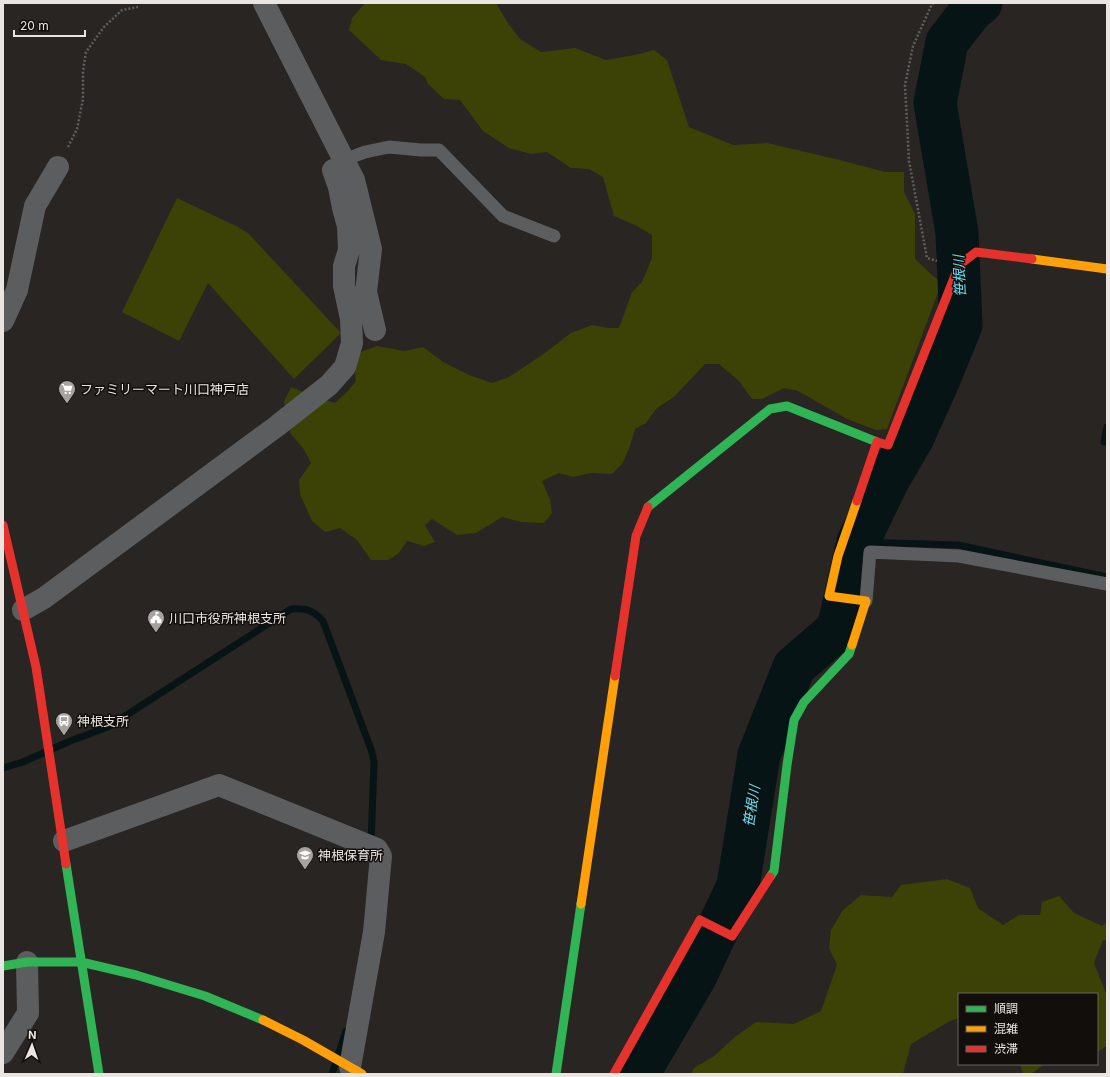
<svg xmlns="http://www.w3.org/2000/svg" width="1110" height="1077" font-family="Inter,'Noto Sans JP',sans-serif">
<rect width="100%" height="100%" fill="#282522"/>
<path fill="#3c4205" d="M 365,3 L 496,3 L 508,23 L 520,39 L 541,52 L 575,48 L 606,60 L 635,55 L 654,50 L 667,60 L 689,127 L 733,145 L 767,143 L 840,160 L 885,172 L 904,172 L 904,192 L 915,214 L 915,259 L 933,276 L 942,282 L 887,429 L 876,430 L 847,419 L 798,391 L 784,388 L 762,399 L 752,399 L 739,381 L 719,364 L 705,364 L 675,396 L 656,409 L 646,423 L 635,429 L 629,449 L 622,464 L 612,474 L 591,473 L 573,477 L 559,473 L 542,481 L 550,500 L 552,513 L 544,523 L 521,522 L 502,517 L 476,533 L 457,535 L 432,519 L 425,525 L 435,542 L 424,546 L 407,541 L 399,553 L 388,560 L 371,560 L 357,540 L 340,528 L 325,532 L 312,521 L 300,494 L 299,480 L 311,463 L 303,448 L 290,433 L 291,424 L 284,402 L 291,387 L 308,394 L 335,403 L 346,393 L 356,381 L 352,355 L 377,346 L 404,351 L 423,347 L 443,362 L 469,375 L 492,383 L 509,377 L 542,355 L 571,333 L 592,325 L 608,328 L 619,328 L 632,292 L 642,282 L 652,258 L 652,235 L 637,226 L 614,216 L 603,177 L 589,169 L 571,168 L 547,152 L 531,154 L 509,148 L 483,131 L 460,100 L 444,99 L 428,84 L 425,77 L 406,64 L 381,60 L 349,30 L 352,18 Z
M 177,198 L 236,226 L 248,233 L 341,333 L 294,379 L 208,283 L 179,341 L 122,312 Z
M 947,879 L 970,888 L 978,908 L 1003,925 L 1019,915 L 1040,915 L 1042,902 L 1059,896 L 1074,913 L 1102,926 L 1107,922 L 1107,941 L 1103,940 L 1094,963 L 1107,996 L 1107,1046 L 1097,1052 L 1097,994 L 959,994 L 959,1018 L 950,1021 L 911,1044 L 903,1074 L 691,1074 L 694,1068 L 714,1056 L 735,1037 L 756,1022 L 794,1024 L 821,1011 L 837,965 L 829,948 L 831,930 L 843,910 L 861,895 L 892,897 L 901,885 Z
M 1020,1064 L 1045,1064 L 1031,1074 L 1023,1074 Z"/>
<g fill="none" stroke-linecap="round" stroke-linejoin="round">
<path stroke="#061416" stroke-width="7" d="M 1107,427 L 1104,442 L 1107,442
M 858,542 L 958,545 L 1107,577
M 3,768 L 23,762 L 70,741 L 108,727 L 291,609 C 306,608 313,610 323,621 L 372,752 L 374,762 L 371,845
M 332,1074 L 346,1031"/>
<path stroke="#061416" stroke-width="43" d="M 638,1074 L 695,977 L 738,886 L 759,755 L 794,667 L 838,629 L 858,542 L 888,480 L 913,437 L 939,379 L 961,325 L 957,233 L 935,103 L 947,42 L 971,11 L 981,3"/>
<path stroke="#5e5f5e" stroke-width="2.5" stroke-dasharray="2 2" stroke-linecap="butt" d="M 934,3 L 932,4 L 913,46 L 905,85 L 909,161 L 927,258 L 937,261
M 68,147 L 77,129 L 83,99 L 83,71 L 86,52 L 104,27 L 122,10 L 138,7"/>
<path stroke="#5c5d5e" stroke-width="13" d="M 344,160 L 365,152 L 389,147 L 421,150 L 439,150 L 503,216 L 554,236
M 866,601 L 870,552 L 959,556 L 1107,584"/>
<path stroke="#5c5d5e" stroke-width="22" d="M 264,3 L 354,180 L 371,249 L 366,292 L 375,330
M 3,321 L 17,290 L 35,206 L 58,167
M 23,610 L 44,598 L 277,426 L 329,385 L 345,367 L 352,343 L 351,319 L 344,286 L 344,266 L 349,250 L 348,226 L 343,208 L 339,187 L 333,170 L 346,165
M 64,841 L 219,785 L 377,849 L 381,856 L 374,932 L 350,1067
M 3,1053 L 28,1013 L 27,962"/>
<path stroke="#30b455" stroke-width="9" d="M 648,507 L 770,409 L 787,406 L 877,442
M 66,864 L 99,1074
M 770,877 L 774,871 L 787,765 L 794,720 L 804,702 L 849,654 L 852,645
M 3,966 L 27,962 L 81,962 L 136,975 L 205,996 L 263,1020
M 556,1074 L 581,904"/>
<path stroke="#ff9f0a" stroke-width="9" d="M 1032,259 L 1107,269
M 852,645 L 866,601 L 829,596 L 838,556 L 857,501
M 581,904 L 615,676
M 263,1020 L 303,1040 L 362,1074"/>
<path stroke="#e5322d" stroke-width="9" d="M 857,501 L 877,442 L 888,445 L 956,273 L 962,263 L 976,252 L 1032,259
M 3,525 L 36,667 L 66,864
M 615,676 L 636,536 L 648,507
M 614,1074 L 700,920 L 732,936 L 770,877"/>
</g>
<defs>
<symbol id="supermarket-pin" viewBox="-11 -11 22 30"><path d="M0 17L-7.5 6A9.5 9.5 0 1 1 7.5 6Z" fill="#a6a29e" stroke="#110e0b"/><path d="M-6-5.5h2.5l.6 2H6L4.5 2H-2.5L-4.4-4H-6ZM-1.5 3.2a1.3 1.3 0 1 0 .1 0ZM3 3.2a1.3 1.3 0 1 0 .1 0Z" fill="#fff"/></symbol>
<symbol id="civic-pin" viewBox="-11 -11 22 30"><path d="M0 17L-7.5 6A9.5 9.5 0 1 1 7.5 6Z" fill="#a6a29e" stroke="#110e0b"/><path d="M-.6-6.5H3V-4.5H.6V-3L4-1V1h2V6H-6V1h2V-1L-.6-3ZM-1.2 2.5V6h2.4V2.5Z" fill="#fff"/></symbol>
<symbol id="bus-pin" viewBox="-11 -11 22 30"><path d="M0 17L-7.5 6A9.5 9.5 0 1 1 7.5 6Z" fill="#a6a29e" stroke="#110e0b"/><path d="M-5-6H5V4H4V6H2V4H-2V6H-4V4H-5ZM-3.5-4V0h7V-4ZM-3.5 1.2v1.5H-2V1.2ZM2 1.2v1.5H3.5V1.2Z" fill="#fff"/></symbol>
<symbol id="school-pin" viewBox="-11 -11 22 30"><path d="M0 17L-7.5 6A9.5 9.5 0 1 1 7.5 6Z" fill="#a6a29e" stroke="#110e0b"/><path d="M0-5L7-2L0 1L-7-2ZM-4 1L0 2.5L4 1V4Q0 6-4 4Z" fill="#fff"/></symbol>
</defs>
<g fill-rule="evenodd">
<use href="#supermarket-pin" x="57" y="379" width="20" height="27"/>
<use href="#civic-pin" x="146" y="608" width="20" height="27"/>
<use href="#bus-pin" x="54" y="711" width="20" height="27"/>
<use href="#school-pin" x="295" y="845" width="20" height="27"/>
</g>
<g text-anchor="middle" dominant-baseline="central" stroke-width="3" stroke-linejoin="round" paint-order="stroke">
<g font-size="13" fill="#eae5e0" stroke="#110e0b" text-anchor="start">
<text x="80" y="389">ファミリーマート川口神戸店</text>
<text x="169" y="618">川口市役所神根支所</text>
<text x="77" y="721">神根支所</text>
<text x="318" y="855">神根保育所</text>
</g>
<g font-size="14" font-style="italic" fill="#62e2f8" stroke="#110e0b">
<text transform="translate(959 276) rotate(-93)">笹根川</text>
<text transform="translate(751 806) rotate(-81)">笹根川</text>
</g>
</g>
<rect width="1110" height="1077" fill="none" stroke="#eae5e0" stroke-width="8"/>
<rect x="958" y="993" width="140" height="72" fill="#110e0b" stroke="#686460"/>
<rect x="966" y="1006" width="20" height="6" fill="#30b455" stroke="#686460"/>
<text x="994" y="1013" font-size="12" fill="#eae5e0">順調</text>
<rect x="966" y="1026" width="20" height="6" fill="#ff9f0a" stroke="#686460"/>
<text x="994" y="1033" font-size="12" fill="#eae5e0">混雑</text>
<rect x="966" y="1046" width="20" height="6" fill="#e5322d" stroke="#686460"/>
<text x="994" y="1053" font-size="12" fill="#eae5e0">渋滞</text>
<g transform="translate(32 1045) rotate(2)" stroke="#110e0b" stroke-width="3" paint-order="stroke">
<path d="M0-3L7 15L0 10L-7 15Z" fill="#eae5e0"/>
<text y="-6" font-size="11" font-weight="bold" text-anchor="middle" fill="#eae5e0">N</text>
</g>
<path d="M14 30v6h71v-6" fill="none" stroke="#eae5e0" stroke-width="2"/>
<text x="20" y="30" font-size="12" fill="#eae5e0" stroke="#110e0b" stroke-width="3" paint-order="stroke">20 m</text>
</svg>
